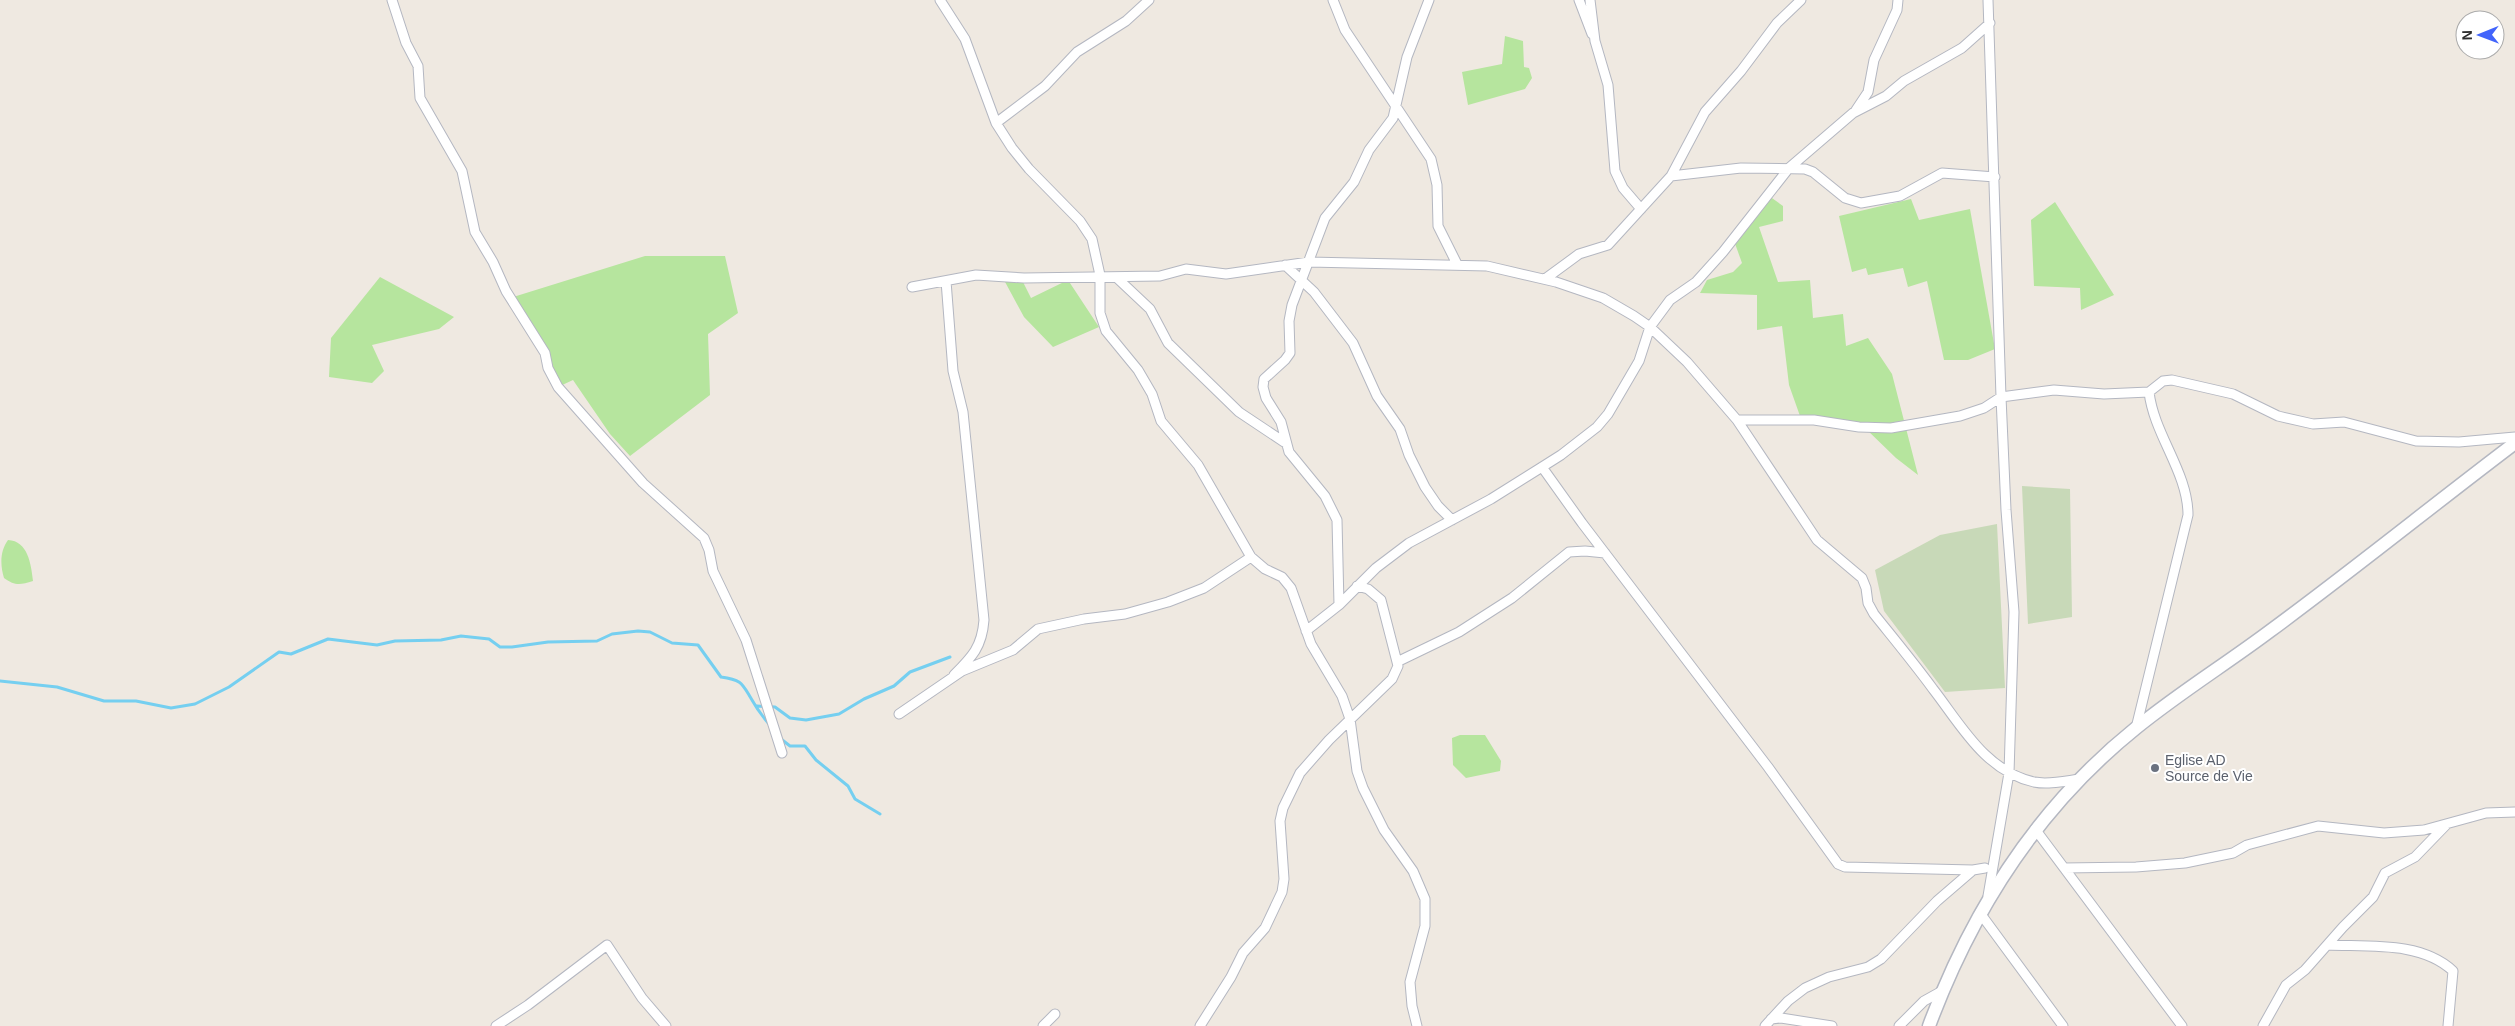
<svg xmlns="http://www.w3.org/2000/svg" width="2515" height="1026" font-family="Arial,sans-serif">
<rect width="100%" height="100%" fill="#efe9e1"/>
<path fill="#b6e59e" d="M 1505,36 L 1523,41 L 1524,67 L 1529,68 L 1532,78 L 1525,89 L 1468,105 L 1462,72 L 1502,64 Z
M 1769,196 L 1783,206 L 1783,221 L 1759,227 L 1778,282 L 1810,280 L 1813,318 L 1843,314 L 1846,346 L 1868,338 L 1892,374 L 1918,475 L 1896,458 L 1864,427 L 1817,416 L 1800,416 L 1789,385 L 1782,326 L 1757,330 L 1757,295 L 1700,293 L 1707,280 L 1733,272 L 1742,263 L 1733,238 Z
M 1911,199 L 1919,220 L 1970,209 L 1995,349 L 1968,360 L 1944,360 L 1927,281 L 1908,287 L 1903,268 L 1868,275 L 1866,268 L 1852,272 L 1839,216 Z
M 2055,202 L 2114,295 L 2081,310 L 2080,288 L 2034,286 L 2031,220 Z
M 645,256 L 725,256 L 738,313 L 708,334 L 710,395 L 630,456 L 610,434 L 573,380 L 558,387 L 510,298 Z
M 380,277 L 454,317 L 439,329 L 372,345 L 384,371 L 372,383 L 329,377 L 331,338 Z
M 1021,278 L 1031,298 L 1068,280 L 1099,327 L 1053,347 L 1024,317 L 1004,280 Z
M 8,540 C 28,541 31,564 33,581 C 20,585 15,586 4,578 C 0,565 0,551 8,540 Z
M 1460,735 L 1485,735 L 1501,761 L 1500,771 L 1466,778 L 1453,765 L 1452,738 Z"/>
<path fill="#c8d9b8" d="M 2022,486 L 2070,489 L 2072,617 L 2028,624 Z
M 1997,524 L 2005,688 L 1945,692 L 1884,611 L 1875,570 L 1940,535 Z"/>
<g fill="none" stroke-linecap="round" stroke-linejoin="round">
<path stroke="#75cff0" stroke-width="3" d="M 0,681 L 57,687 L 104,701 L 136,701 L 171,708 L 195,704 L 229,687 L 279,652 L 291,654 L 328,639 L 377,645 L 395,641 L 441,640 L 461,636 L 489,639 L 500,647 L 512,647 L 548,642 L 597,641 L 612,634 L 638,631 L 650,632 L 672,643 L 698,645 L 721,677 C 743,680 742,684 752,700 C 757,709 763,717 769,724
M 757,706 L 775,707 L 790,718 L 806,720 L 839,714 L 864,699 L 894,686 L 910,672 L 950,657
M 781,739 L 790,746 L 805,746 L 816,760 L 848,786 L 855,799 L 880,814"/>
<defs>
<path id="minor" d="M 392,0 L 406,43 L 418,66 L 420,98 L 462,171 L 475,232 L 493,262 L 506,291 L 545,353 L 548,368 L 558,387 L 643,483 L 704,538 L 709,550 L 713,571 L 746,640 L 782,753
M 940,0 L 965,39 L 996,123 L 1012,148 L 1029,169 L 1080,221 L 1092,239 L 1100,275 L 1100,313 L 1106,331 L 1138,370 L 1152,394 L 1161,421 L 1198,465 L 1251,557 L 1265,569 L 1282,577 L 1291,588 L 1311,644 L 1342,696 L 1350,719 L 1357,771 L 1363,788 L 1384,830 L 1413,871 L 1425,899 L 1425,926 L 1410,982 L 1412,1006 L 1417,1026
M 1333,0 L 1345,30 L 1431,159 L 1437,185 L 1438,226 L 1457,264
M 1579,0 L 1592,34
M 1590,0 L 1595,41 L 1608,85 L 1615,171 L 1623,188 L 1641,209
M 1856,110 L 1868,92 L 1874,60 L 1897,10 L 1898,0
M 996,123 L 1045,86 L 1077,52 L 1126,21 L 1149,0
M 1671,176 L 1741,168 L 1805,169 L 1813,172 L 1845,198 L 1861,203 L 1900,196 L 1942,173 L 1995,177
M 1285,265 L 1314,292 L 1353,343 L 1377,396 L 1400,429 L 1409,455 L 1425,487 L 1438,506 L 1452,520
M 1116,277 L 1150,309 L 1168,343 L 1239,412 L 1284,442
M 1545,279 L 1579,254 L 1608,245 L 1671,176 L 1705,112 L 1741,71 L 1777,23 L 1801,0
M 946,281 L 953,371 L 963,412 L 984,620 C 982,647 972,657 954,675
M 912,287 L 976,275 L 1024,278 L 1160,276 L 1186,269 L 1226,274 L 1309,262 L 1487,266 L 1556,282 L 1603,298 L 1634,316 L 1650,327 L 1687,362 L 1737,420 L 1817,540 L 1862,578 L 1866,588 L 1868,603 L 1874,614 C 1894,639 1914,663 1933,689 C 1961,725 1985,771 2034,782 C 2049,785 2065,781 2080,779
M 1737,420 L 1814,420 L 1859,427 L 1891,428 L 1960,416 L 1984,408 L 2001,397 L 2054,390 L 2104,394 L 2149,392 L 2163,381 L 2172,380 L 2233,394 L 2278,416 L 2313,424 L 2344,422 L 2416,441 L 2459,442 L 2515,437
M 1339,605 L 1376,568 L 1409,543 L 1491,499 L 1542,467
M 1306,631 L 1339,605 L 1337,520 L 1325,496 L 1289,452 L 1281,422 L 1266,398 L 1263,387 L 1264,379 L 1285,360 L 1290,353 L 1289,321 L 1292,305 L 1325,218 L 1354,182 L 1369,150 L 1393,118 L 1407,57 L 1429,0
M 1399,661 L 1459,632 L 1512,598 L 1569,552 L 1585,551 L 1605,553
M 899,714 L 962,671 L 1013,650 L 1038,629 L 1084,619 L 1125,614 L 1168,602 L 1204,588 L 1251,557
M 2136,728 L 2188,515 C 2188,472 2154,435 2149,392
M 2035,829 L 2182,1026
M 2064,868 L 2136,867 L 2185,863 L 2233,853 L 2247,845 L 2318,826 L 2384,833 L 2424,830 L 2486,813 L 2515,812
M 1973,870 L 1845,867 L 1838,864 L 1768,767 L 1582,523 L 1542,467 L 1561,455 L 1597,427 L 1608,414 L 1639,361 L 1650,327 L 1670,300 L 1696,282 L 1723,252 L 1789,168 L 1853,113 L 1886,96 L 1904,81 L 1962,48 L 1990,23
M 1988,896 L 2009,773 L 2014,612 L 2006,510 L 2001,397 L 1988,0
M 1980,913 L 2063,1026
M 2327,945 C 2368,947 2421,941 2453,971 L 2448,1026
M 1771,1019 L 1781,1018 L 1832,1026
M 496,1026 L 528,1005 L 607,945 L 642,998 L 666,1026
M 1043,1026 L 1055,1014
M 1200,1026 L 1231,977 L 1243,953 L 1265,928 L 1282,892 L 1284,879 L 1280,821 L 1283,808 L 1300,773 L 1329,740 L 1392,679 L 1398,666 L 1381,600 L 1368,589 L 1357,586
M 1765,1026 L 1788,1001 L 1805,988 L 1829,977 L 1868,967 L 1881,959 L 1937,901 L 1973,870 L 1985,868
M 1899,1026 L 1924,1001 L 1942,991
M 2263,1026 L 2286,985 L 2305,970 L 2343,927 L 2373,897 L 2385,873 L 2415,857 L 2446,825"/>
<path id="secondary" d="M 1929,1026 C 1972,910 2039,806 2136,728 C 2179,693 2226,664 2270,631 C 2353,570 2433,505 2515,443"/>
</defs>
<use href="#minor" stroke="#b4b7c1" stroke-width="11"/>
<use href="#secondary" stroke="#b4b7c1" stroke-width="15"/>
<use href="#minor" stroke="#fff" stroke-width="9"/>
<use href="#secondary" stroke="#fff" stroke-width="12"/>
</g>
<circle fill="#6b7280" stroke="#fff" stroke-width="2" cx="2155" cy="768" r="5"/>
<g text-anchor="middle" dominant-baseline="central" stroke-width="4" stroke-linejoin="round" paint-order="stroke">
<g font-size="14" fill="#5b616d" stroke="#fff" text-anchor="start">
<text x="2165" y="760">Eglise AD<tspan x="2165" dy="16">Source de Vie</tspan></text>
</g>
</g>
<g transform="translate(2480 35) rotate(269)"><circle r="24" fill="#ffffff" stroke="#ababab"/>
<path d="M0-4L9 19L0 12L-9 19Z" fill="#4264fb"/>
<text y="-8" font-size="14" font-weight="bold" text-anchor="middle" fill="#2e2e2e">N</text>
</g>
</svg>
